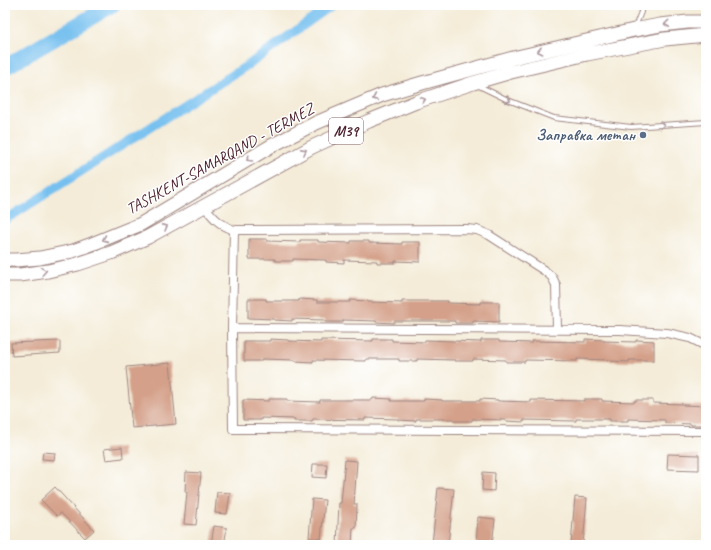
<svg xmlns="http://www.w3.org/2000/svg" width="711" height="550" font-family="Caveat,sans-serif">
<rect width="100%" height="100%" fill="#fff"/>
<filter id="ink" filterUnits="userSpaceOnUse"><feTurbulence type="fractalNoise" baseFrequency=".025" numOctaves="2"/><feDisplacementMap in="SourceGraphic" scale="8" xChannelSelector="R" yChannelSelector="G"/><feConvolveMatrix kernelMatrix="1 2 1 2 8 2 1 2 1" color-interpolation-filters="sRGB"/></filter>
<filter id="wash" filterUnits="userSpaceOnUse"><feTurbulence type="fractalNoise" baseFrequency=".012" numOctaves="4" result="noise"/><feDisplacementMap in="SourceGraphic" scale="16" xChannelSelector="R" yChannelSelector="G"/><feGaussianBlur stdDeviation="0.9" result="paint"/><feColorMatrix in="noise" values="0 0 0 0 0 0 0 0 0 0 0 0 0 0 0 0 0 1.4 0 .05"/><feComposite in="paint" operator="in"/></filter>
<g filter="url(#wash)">
<rect width="100%" height="100%" fill="#f4ecd8"/>
<g fill="none" stroke-linecap="round" stroke-linejoin="round">
<path stroke="#76c0ef" stroke-width="9" d="M 5,220 L 251,63 L 332,5"/>
<path stroke="#76c0ef" stroke-width="16" d="M 5,67 L 112,5"/>
</g>
<g id="blocks">
<path fill="#d4a089" d="M 249,239 L 267,239 L 267,241 L 300,242 L 300,240 L 318,240 L 318,242 L 351,243 L 351,241 L 369,241 L 369,243 L 402,244 L 402,242 L 420,242 L 420,262 L 395,261 L 395,263 L 377,263 L 377,261 L 344,260 L 344,263 L 326,262 L 326,260 L 293,259 L 293,261 L 275,261 L 275,259 L 249,259 Z
M 248,299 L 266,299 L 266,301 L 299,301 L 299,299 L 317,300 L 317,302 L 350,302 L 350,300 L 368,301 L 368,302 L 402,303 L 402,301 L 448,301 L 448,303 L 481,304 L 481,302 L 499,302 L 499,322 L 473,321 L 473,323 L 455,323 L 455,321 L 394,321 L 394,323 L 376,322 L 376,321 L 343,320 L 343,322 L 325,322 L 325,320 L 292,319 L 292,321 L 274,320 L 274,319 L 248,318 Z
M 270,339 L 288,340 L 288,341 L 321,342 L 321,340 L 373,341 L 373,339 L 392,339 L 392,341 L 425,342 L 425,340 L 481,342 L 481,340 L 499,340 L 499,342 L 532,343 L 532,341 L 585,342 L 585,339 L 603,340 L 603,341 L 636,342 L 636,340 L 654,341 L 654,360 L 629,360 L 629,362 L 610,361 L 610,360 L 577,359 L 577,361 L 525,360 L 525,362 L 506,362 L 506,360 L 473,359 L 473,361 L 455,361 L 455,360 L 417,359 L 417,361 L 399,361 L 399,359 L 366,359 L 366,361 L 313,360 L 313,362 L 295,361 L 295,360 L 262,359 L 262,361 L 244,361 L 244,341 L 270,341 Z
M 60,341 L 60,353 L 12,356 L 11,343 Z
M 170,363 L 176,424 L 132,428 L 126,367 Z
M 373,398 L 391,399 L 391,401 L 424,401 L 424,399 L 442,400 L 442,401 L 480,401 L 480,399 L 498,400 L 498,401 L 531,402 L 531,400 L 584,401 L 584,399 L 602,399 L 602,401 L 635,402 L 635,400 L 653,400 L 653,403 L 683,404 L 683,405 L 706,406 L 706,425 L 691,425 L 691,424 L 665,423 L 665,420 L 628,419 L 628,421 L 610,421 L 610,419 L 576,419 L 576,421 L 524,420 L 524,422 L 506,421 L 506,420 L 472,419 L 472,421 L 454,421 L 454,419 L 416,419 L 416,421 L 398,420 L 398,419 L 365,418 L 365,420 L 313,419 L 312,421 L 294,421 L 294,419 L 261,418 L 261,420 L 243,420 L 243,400 L 269,401 L 269,399 L 287,399 L 287,401 L 320,402 L 320,400 L 372,400 Z
M 122,447 L 123,458 L 106,460 L 104,449 Z
M 43,452 L 55,453 L 54,460 L 42,459 Z
M 668,454 L 699,455 L 699,470 L 667,469 Z
M 345,460 L 357,461 L 354,504 L 357,504 L 356,528 L 353,528 L 352,545 L 337,545 L 339,503 L 341,503 Z
M 313,464 L 327,464 L 326,478 L 312,477 Z
M 186,472 L 201,473 L 196,525 L 184,524 L 187,492 L 185,492 Z
M 483,472 L 495,473 L 494,491 L 482,490 Z
M 55,487 L 94,530 L 85,538 L 61,513 L 57,516 L 41,500 Z
M 438,488 L 454,489 L 448,545 L 432,544 Z
M 217,492 L 230,493 L 227,514 L 215,513 Z
M 575,497 L 587,498 L 583,545 L 571,545 Z
M 312,499 L 325,500 L 321,539 L 309,538 Z
M 478,517 L 495,519 L 492,545 L 476,545 Z
M 214,526 L 227,528 L 224,545 L 211,545 Z"/>
</g>
</g>
<g filter="url(#ink)">
<use href="#blocks" fill-opacity="0" stroke="#9f8682" stroke-width="1"/>
<g fill="none" stroke-linecap="round" stroke-linejoin="round">
<defs>
<path id="service" d="M 635,27 L 641,12 L 641,5
M 477,85 L 508,100 L 554,118 L 631,127 L 706,122"/>
<path id="minor" d="M 204,206 C 214,218 218,224 234,230 L 466,229 L 477,230 L 489,235 L 545,271 L 552,277 L 556,285 L 557,329
M 232,328 L 234,230
M 706,346 L 690,338 L 667,333 L 620,330 L 232,328 L 233,429 L 706,431"/>
<path id="trunk" d="M 5,260 L 16,260 L 40,258 L 73,251 L 92,244 L 141,224 L 271,146 L 316,123 L 382,95 L 422,83 L 517,57 L 634,30 L 660,25 L 688,22 L 706,22
M 5,275 L 20,275 L 48,271 L 78,264 L 111,253 L 148,237 L 312,147 L 369,121 L 416,102 L 473,83 L 511,72 L 587,54 L 665,39 L 706,35"/>
</defs>
<use href="#service" stroke="#9f8682" stroke-width="6"/>
<use href="#minor" stroke="#9f8682" stroke-width="10"/>
<use href="#trunk" stroke="#9f8682" stroke-width="15"/>
<use href="#service" stroke="#fff" stroke-width="4"/>
<use href="#minor" stroke="#fff" stroke-width="8"/>
<use href="#trunk" stroke="#fff" stroke-width="13"/>
</g>
<defs><path id="oneway-chevron" d="M-2-3.5L2.5 0L-2 3.5" fill="none" stroke-width="1.6" stroke-linecap="round" stroke-linejoin="round"/></defs>
<g stroke="#ae9aa0">
<use href="#oneway-chevron" transform="translate(667 24) rotate(174)"/>
<use href="#oneway-chevron" transform="translate(540 51) rotate(167)"/>
<use href="#oneway-chevron" transform="translate(375 98) rotate(157)"/>
<use href="#oneway-chevron" transform="translate(423 100) rotate(-18)"/>
<use href="#oneway-chevron" transform="translate(508 100) rotate(24)"/>
<use href="#oneway-chevron" transform="translate(662 125) rotate(-4)"/>
<use href="#oneway-chevron" transform="translate(304 151) rotate(-28)"/>
<use href="#oneway-chevron" transform="translate(249 159) rotate(149)"/>
<use href="#oneway-chevron" transform="translate(165 227) rotate(-29)"/>
<use href="#oneway-chevron" transform="translate(105 239) rotate(158)"/>
<use href="#oneway-chevron" transform="translate(44 271) rotate(-10)"/>
</g>
</g>
<circle fill="#5c6f8a" stroke="#fff" stroke-width="1.5" cx="643" cy="135" r="4"/>
<g text-anchor="middle" dominant-baseline="central" stroke-width="3" stroke-linejoin="round" paint-order="stroke">
<rect fill="#fff" stroke="#80626b" stroke-width="1" x="329" y="118" width="34" height="26" rx="3"/>
<g font-size="15" font-weight="bold" fill="#4a1f2b">
<text x="346" y="131">M39</text>
</g>
<g font-size="16" font-weight="bold" fill="#4e5e75" stroke="#fff" text-anchor="end">
<text x="635" y="135">Заправка метан</text>
</g>
<g font-size="16" fill="#4a1f2b" stroke="#fff">
<text transform="translate(220 159) rotate(-29)">TASHKENT-SAMARQAND - TERMEZ</text>
</g>
</g>
<rect width="711" height="550" fill="none" stroke="#fff" stroke-width="20"/>
</svg>
